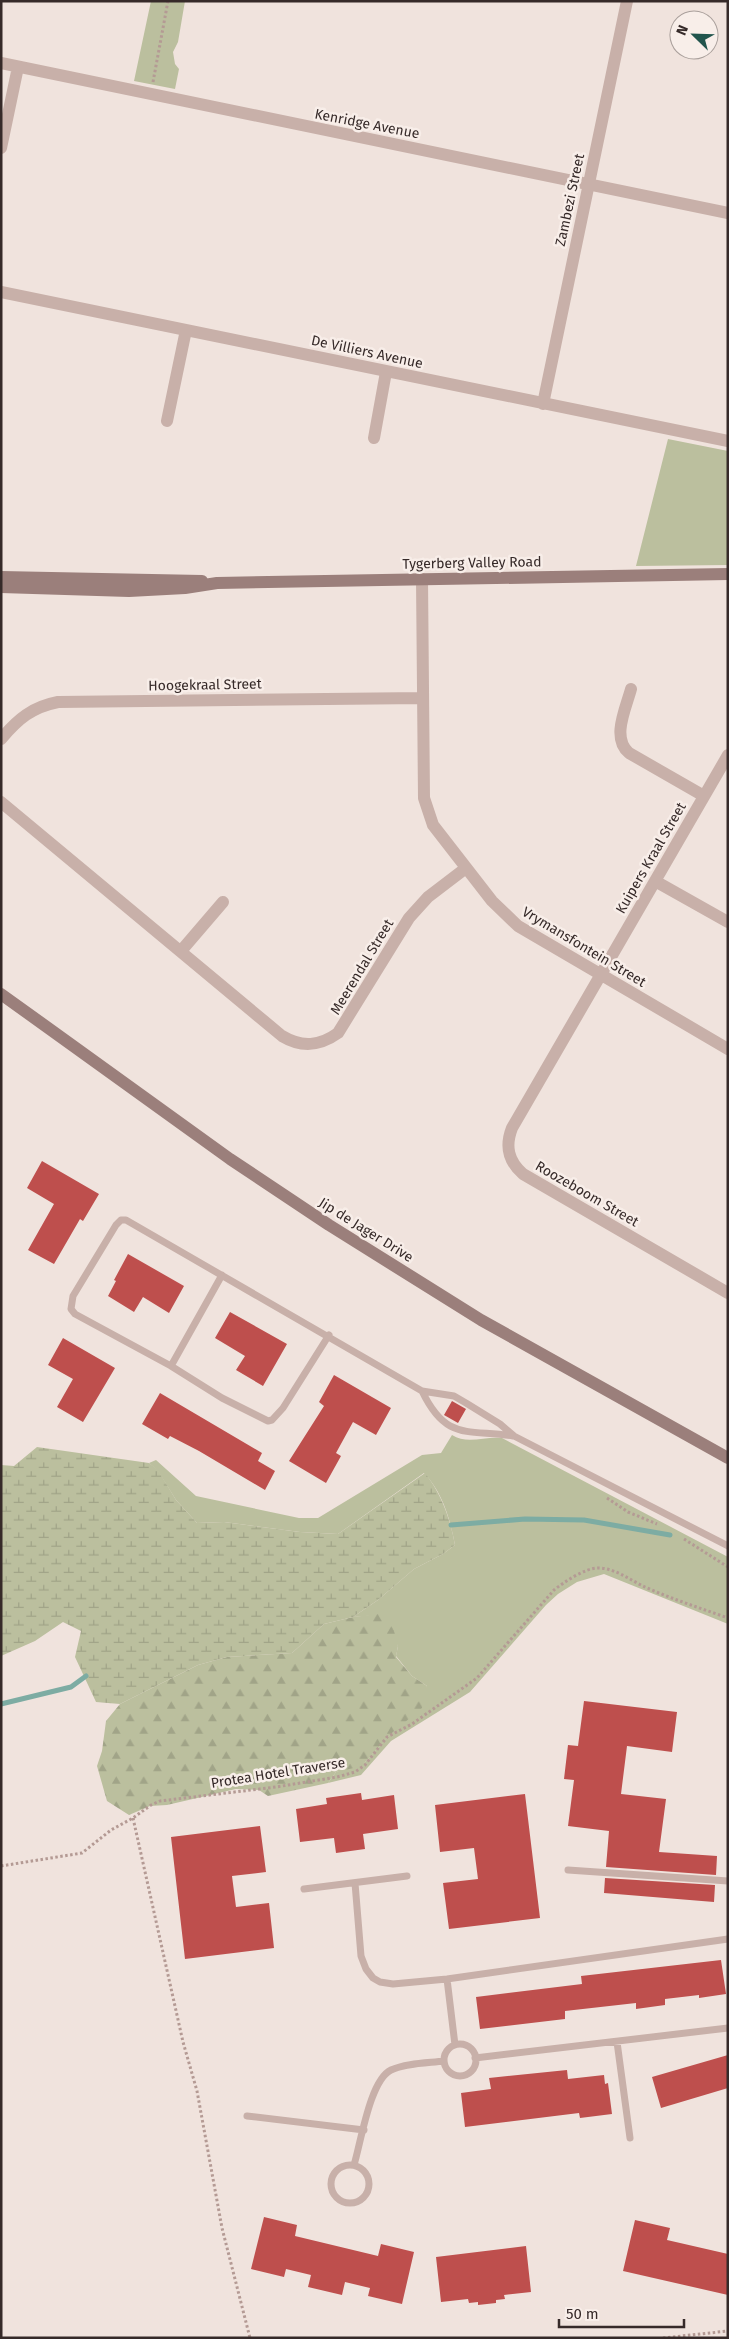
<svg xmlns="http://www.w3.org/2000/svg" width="729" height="2339" font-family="'Fira Sans',sans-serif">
<defs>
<pattern id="forest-firs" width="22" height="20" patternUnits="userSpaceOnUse" patternTransform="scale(1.25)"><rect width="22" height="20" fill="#bbbf9e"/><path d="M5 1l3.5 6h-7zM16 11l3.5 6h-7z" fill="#a1a488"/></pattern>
<pattern id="wetland-marsh" width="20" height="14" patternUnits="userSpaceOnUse" patternTransform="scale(1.25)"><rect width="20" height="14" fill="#bbbf9e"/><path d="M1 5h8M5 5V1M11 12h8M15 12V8" fill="none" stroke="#a1a488"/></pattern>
</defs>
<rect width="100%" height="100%" fill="#f0e3dd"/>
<path fill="#bbbf9e" d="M 151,1 L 185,1 L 178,42 L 173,52 L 175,64 L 179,69 L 175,89 L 134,81 Z
M 668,439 L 728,451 L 728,565 L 636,566 Z
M 452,1435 C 467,1445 485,1436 502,1438 L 728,1557 L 728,1624 L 604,1574 L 577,1582 L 558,1594 L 546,1605 L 470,1692 L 391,1741 L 361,1775 L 328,1783 L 336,1772 L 365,1762 L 399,1725 L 427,1686 L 412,1676 L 396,1656 L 398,1646 L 378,1615 L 353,1617 L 378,1600 L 414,1569 L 443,1554 L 455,1545 C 450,1519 443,1493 424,1473 L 338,1534 L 300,1532 L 224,1522 L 197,1523 L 176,1500 L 158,1471 L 149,1463 L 156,1460 L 196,1496 L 299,1518 L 318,1518 L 422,1455 L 441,1453 Z"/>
<path fill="url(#forest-firs)" d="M 378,1614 L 392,1623 L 398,1646 L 396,1657 L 412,1676 L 427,1686 L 422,1708 L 393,1732 L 365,1762 L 358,1767 L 336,1772 L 328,1783 L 268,1796 L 259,1790 L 236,1789 L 167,1805 L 150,1806 L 129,1815 L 107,1801 L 97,1766 L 102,1751 L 106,1721 L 120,1704 L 198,1665 L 227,1657 L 292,1653 L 324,1624 L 353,1617 Z"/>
<path fill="url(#wetland-marsh)" d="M 37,1447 L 149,1463 L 158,1470 L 176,1500 L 197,1523 L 224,1522 L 300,1532 L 338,1534 L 425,1473 C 442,1495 450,1518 455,1545 L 443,1554 L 414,1569 L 378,1600 L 353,1617 L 324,1624 L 292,1653 L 227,1657 L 198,1665 L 120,1704 L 96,1702 L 75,1657 L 81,1631 L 63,1622 L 35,1641 L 1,1656 L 1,1465 L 14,1466 Z"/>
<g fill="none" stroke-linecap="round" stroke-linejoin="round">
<path stroke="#7daca3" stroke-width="5" d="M 451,1525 L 525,1519 L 584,1520 L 670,1535
M 1,1704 L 71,1687 L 86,1676"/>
</g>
<path fill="#be4f4d" d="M 42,1161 L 99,1194 L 83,1221 L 80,1219 L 54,1264 L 28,1250 L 54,1204 L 27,1188 Z
M 128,1254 L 184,1286 L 169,1313 L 143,1297 L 134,1312 L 108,1296 L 116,1281 L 114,1280 Z
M 230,1312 L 287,1344 L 263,1386 L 236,1370 L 245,1356 L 215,1338 Z
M 63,1338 L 115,1368 L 83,1422 L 57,1407 L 73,1379 L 48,1365 Z
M 334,1375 L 391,1408 L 376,1435 L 353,1422 L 336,1453 L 341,1456 L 326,1483 L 289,1461 L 324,1406 L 319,1402 Z
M 160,1393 L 262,1453 L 258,1461 L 275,1471 L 265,1490 L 199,1451 L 170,1436 L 168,1439 L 142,1424 Z
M 452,1401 L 466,1409 L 458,1423 L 444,1415 Z
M 584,1701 L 677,1712 L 672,1752 L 627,1746 L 621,1794 L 666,1799 L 659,1852 L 717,1856 L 716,1875 L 606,1867 L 609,1831 L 568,1826 L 574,1780 L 564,1779 L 568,1745 L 578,1746 Z
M 361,1793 L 362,1800 L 394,1795 L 398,1829 L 363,1834 L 365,1849 L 336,1853 L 334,1838 L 300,1842 L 296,1809 L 327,1804 L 326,1798 Z
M 525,1794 L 540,1918 L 449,1929 L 443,1883 L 478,1879 L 474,1848 L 440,1852 L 435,1805 Z
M 260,1826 L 266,1872 L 232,1876 L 236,1907 L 269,1903 L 274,1948 L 185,1959 L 171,1837 Z
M 605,1878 L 715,1885 L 714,1902 L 604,1893 Z
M 721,1960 L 726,1994 L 699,1998 L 699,1995 L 665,1999 L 665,2005 L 636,2009 L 636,2003 L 565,2011 L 565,2019 L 480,2029 L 476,1997 L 582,1984 L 581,1976 Z
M 728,2055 L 728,2088 L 661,2108 L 652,2077 Z
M 567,2070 L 568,2079 L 604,2075 L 605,2084 L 608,2083 L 612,2114 L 580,2118 L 579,2113 L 465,2127 L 461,2093 L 491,2089 L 489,2078 Z
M 264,2217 L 297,2225 L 295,2236 L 378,2256 L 381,2244 L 414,2252 L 402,2304 L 368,2296 L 370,2288 L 345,2282 L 342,2295 L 308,2287 L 311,2275 L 286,2269 L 284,2277 L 251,2269 Z
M 635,2220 L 670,2228 L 667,2240 L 728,2254 L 728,2295 L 623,2271 Z
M 526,2246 L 531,2292 L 504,2295 L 505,2299 L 496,2300 L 496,2303 L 478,2305 L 478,2302 L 469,2303 L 468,2299 L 441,2302 L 436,2257 Z"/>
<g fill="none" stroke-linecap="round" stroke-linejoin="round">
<path stroke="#b49a94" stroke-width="3" stroke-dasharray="2.5 2.5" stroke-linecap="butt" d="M 153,82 L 168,1
M 607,1498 L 628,1512 L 657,1524
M 684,1539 L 728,1567
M 133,1818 L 183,2042 L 197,2091 L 222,2228 L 250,2338
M 1,1866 L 82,1853 L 111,1830 L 133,1818 L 151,1805 L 160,1801 L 276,1787 L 337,1777 L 355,1772 L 365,1765 L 387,1737 L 412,1724 L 477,1678 L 554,1590 C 564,1582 585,1568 598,1568 C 615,1568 630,1580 645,1587 C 672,1599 700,1608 728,1618
M 663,2338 L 728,2331"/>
<path stroke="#c8b0a9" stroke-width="7" d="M 329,1335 L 283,1408 L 272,1420 L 268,1421 L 222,1398 L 171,1366 L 75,1314 L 71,1309 L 73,1296 L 116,1225 L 121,1220 L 126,1220 L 422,1391 L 454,1396 L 466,1403 L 500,1424 L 514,1436 L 728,1546
M 171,1366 L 222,1275
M 422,1391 C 446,1441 467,1429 513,1436
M 568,1870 L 728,1881
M 355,1883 L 361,1956 L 366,1969 L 373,1978 L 380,1982 L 393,1984 L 447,1979 L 728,1939
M 304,1889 L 407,1876
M 447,1979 L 455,2045
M 617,2042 L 630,2138
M444 2060a16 16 0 1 1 32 0a16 16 0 1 1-32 0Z
M 475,2058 L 728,2028
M 247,2116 L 364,2130
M331 2184a19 19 0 1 1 38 0a19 19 0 1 1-38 0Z
M 354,2165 C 361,2142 370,2080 391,2070 C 406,2063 428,2063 444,2061"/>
<path stroke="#c8b0a9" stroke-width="12" d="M 1,63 L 728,213
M 1,148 L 18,67
M 1,292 L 728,441
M 543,404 L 627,1
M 167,421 L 186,330
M 374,438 L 386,372
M 422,579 L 424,798 L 433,825 L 492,901 L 518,926 L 728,1049
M 631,689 C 626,708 611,738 629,753 L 704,796
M 1,739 C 18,719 32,707 58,702 L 423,698
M 728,755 L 512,1128 C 505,1146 508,1161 523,1174 L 728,1293
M 1,802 L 282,1036 C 302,1048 320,1046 338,1033 L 409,918 L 428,897 L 466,868
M 655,881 L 728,922
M 181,951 L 223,902"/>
<path stroke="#9b7f7b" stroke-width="12" d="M 1,577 L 202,581
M 1,587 L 129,591 L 185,588 L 217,583 L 728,574
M 1,994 L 230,1159 L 329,1225 L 481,1320 L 728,1458"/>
</g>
<g text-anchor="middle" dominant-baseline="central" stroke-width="5" stroke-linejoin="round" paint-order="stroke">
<g font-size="14" fill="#362a29" stroke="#f8eee9">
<text transform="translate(367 124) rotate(11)">Kenridge Avenue</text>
<text transform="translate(570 200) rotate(-78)">Zambezi Street</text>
<text transform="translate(367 352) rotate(12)">De Villiers Avenue</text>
<text transform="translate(472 563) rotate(-1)">Tygerberg Valley Road</text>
<text transform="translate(205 685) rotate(-1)">Hoogekraal Street</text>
<text transform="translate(651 858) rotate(-60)">Kuipers Kraal Street</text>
<text transform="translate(584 947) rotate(31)">Vrymansfontein Street</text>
<text transform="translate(362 967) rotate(-59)">Meerendal Street</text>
<text transform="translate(587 1194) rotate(30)">Roozeboom Street</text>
<text transform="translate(366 1230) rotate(32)">Jip de Jager Drive</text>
<text transform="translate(278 1773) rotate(-9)">Protea Hotel Traverse</text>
</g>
</g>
<rect width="729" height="2339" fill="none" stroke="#362a29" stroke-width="5"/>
<g transform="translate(694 35) rotate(293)"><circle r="24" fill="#f8eee9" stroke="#aaa09c"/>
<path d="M0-4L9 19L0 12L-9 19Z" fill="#21544c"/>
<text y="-8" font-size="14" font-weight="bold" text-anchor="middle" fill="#362a29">N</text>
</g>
<path d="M559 2319v8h125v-8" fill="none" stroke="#362a29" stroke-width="2.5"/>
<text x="566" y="2319" font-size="15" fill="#362a29" stroke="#f8eee9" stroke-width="4" paint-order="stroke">50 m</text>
</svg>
